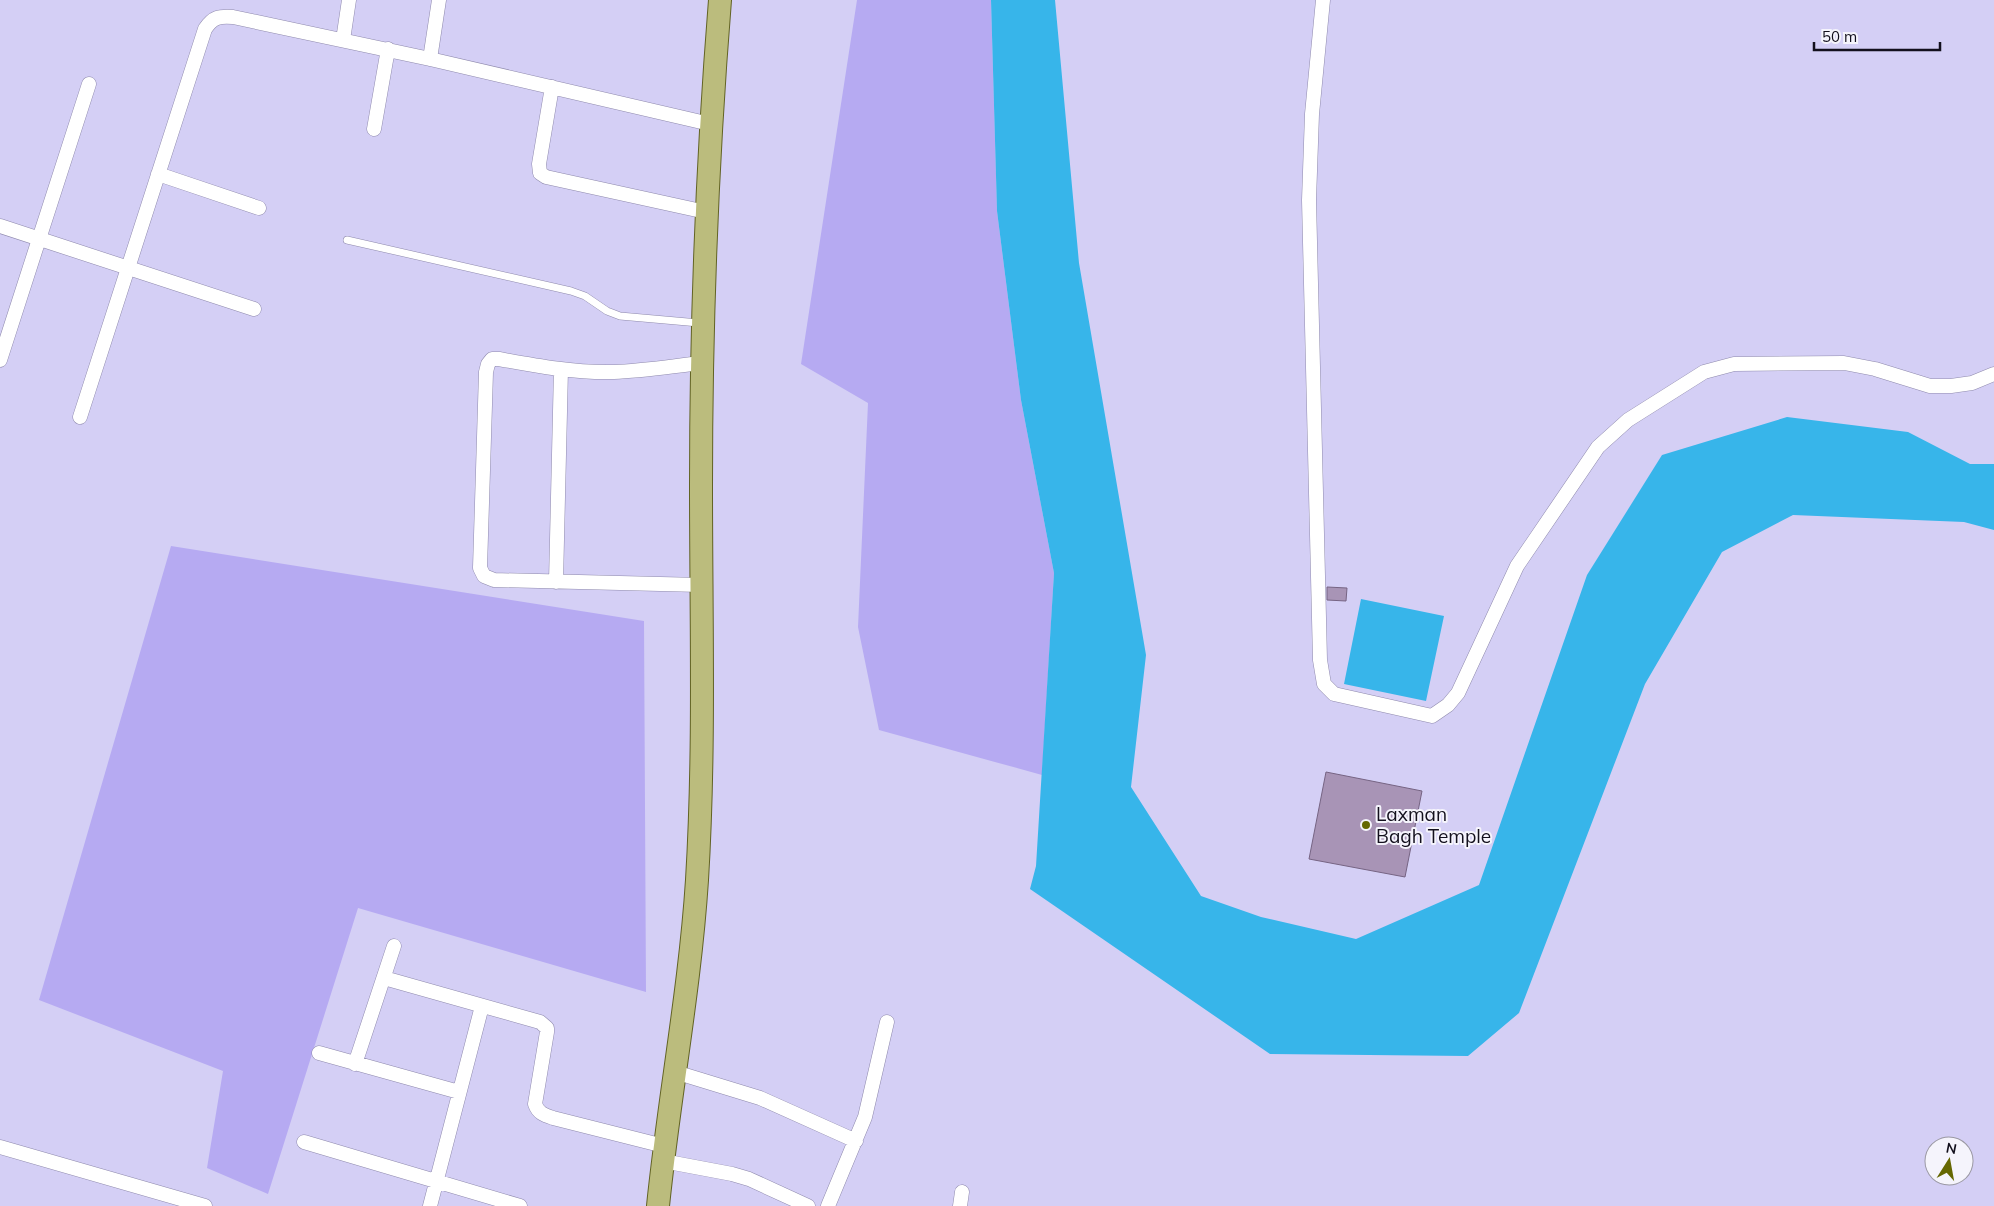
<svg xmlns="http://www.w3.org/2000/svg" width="1994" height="1206" font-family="Mulish,sans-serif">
<rect width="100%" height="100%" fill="#d4cff5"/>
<path fill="#b6aaf2" d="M 857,0 L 991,0 L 997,211 L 1021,400 L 1054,573 L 1042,775 L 879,730 L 858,627 L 868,403 L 801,364 Z
M 171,546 L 644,621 L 646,992 L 358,908 L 268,1194 L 207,1168 L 223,1071 L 39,1000 Z"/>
<path fill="#37b5ea" d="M 991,0 L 1055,0 L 1079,263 L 1146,655 L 1131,787 L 1201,896 L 1261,917 L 1356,939 L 1479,885 L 1587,575 L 1662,455 L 1787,417 L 1908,432 L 1970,464 L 1994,464 L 1994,530 L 1964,522 L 1793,515 L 1722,552 L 1645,684 L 1519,1013 L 1468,1056 L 1270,1054 L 1030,889 L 1036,866 L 1054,573 L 1021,400 L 997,211 Z
M 1361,599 L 1444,616 L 1426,701 L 1344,684 Z"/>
<path fill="#a894b6" stroke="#766483" d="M 1327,587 L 1347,588 L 1346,601 L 1327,600 Z
M 1326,772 L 1422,791 L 1405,877 L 1309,859 Z"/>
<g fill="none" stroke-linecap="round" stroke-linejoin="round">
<defs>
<path id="lane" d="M 347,240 L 571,291 L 585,296 L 607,311 L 620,316 L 699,323"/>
<path id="street" d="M 1323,0 L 1312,114 L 1309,200 L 1320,660 L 1324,684 L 1334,694 L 1432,716 L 1448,705 L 1458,693 L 1517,566 L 1598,447 L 1628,420 L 1704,372 L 1734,364 L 1844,363 L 1875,369 L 1930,386 L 1951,386 L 1972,383 L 1994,374
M 343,40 L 349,0
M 430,59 L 439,0
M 552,87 L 539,164 L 540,173 L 546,177 L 706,212
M 374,129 L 388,49
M 158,174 L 259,208
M 0,226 L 254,309
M 0,360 L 89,84
M 80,417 L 205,29 C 213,17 219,16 233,17 L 430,59 L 710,124
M 556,582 L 561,369
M 701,585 L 494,580 L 484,576 L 480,568 L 486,372 L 488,364 L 492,359 L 499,359 C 537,366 575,373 614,372 C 643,371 673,366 702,363
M 384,978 L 540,1022 L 547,1028 L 547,1032 L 535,1104 C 538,1113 544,1115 553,1118 L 664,1146
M 319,1053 L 459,1092
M 355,1064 L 394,946
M 675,1072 L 760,1098 L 856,1141
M 304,1142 L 520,1206
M 0,1147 L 205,1206
M 663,1161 L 732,1174 L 749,1179 L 808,1206
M 430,1206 L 482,1006
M 828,1206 L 865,1117 L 887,1022
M 960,1206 L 962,1192"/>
<path id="primary" d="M 658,1206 C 669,1097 690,989 697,880 C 705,749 701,617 701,485 C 701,323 707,162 720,0"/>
</defs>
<use href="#lane" stroke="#8f8aad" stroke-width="8"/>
<use href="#street" stroke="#8f8aad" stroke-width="15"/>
<use href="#primary" stroke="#626324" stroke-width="24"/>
<use href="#lane" stroke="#fff" stroke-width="7"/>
<use href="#street" stroke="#fff" stroke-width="14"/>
<use href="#primary" stroke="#bbbc7d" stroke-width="22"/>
</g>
<circle fill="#656702" stroke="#f5f4fc" stroke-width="2" cx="1366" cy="825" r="5"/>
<g text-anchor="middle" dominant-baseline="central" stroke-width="4" stroke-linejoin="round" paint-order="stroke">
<g font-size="19" fill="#13101d" stroke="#f5f4fc" text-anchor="start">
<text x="1376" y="814">Laxman<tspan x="1376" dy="22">Bagh Temple</tspan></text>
</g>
</g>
<g transform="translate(1949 1161) rotate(11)"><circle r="24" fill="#f5f4fc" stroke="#9b99a3"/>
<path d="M0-4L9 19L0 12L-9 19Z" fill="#656702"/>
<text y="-8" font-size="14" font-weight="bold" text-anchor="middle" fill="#13101d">N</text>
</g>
<path d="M1814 42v8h126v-8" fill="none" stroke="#13101d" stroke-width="2.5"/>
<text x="1822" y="42" font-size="15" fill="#13101d" stroke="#f5f4fc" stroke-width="4" paint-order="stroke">50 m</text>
</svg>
